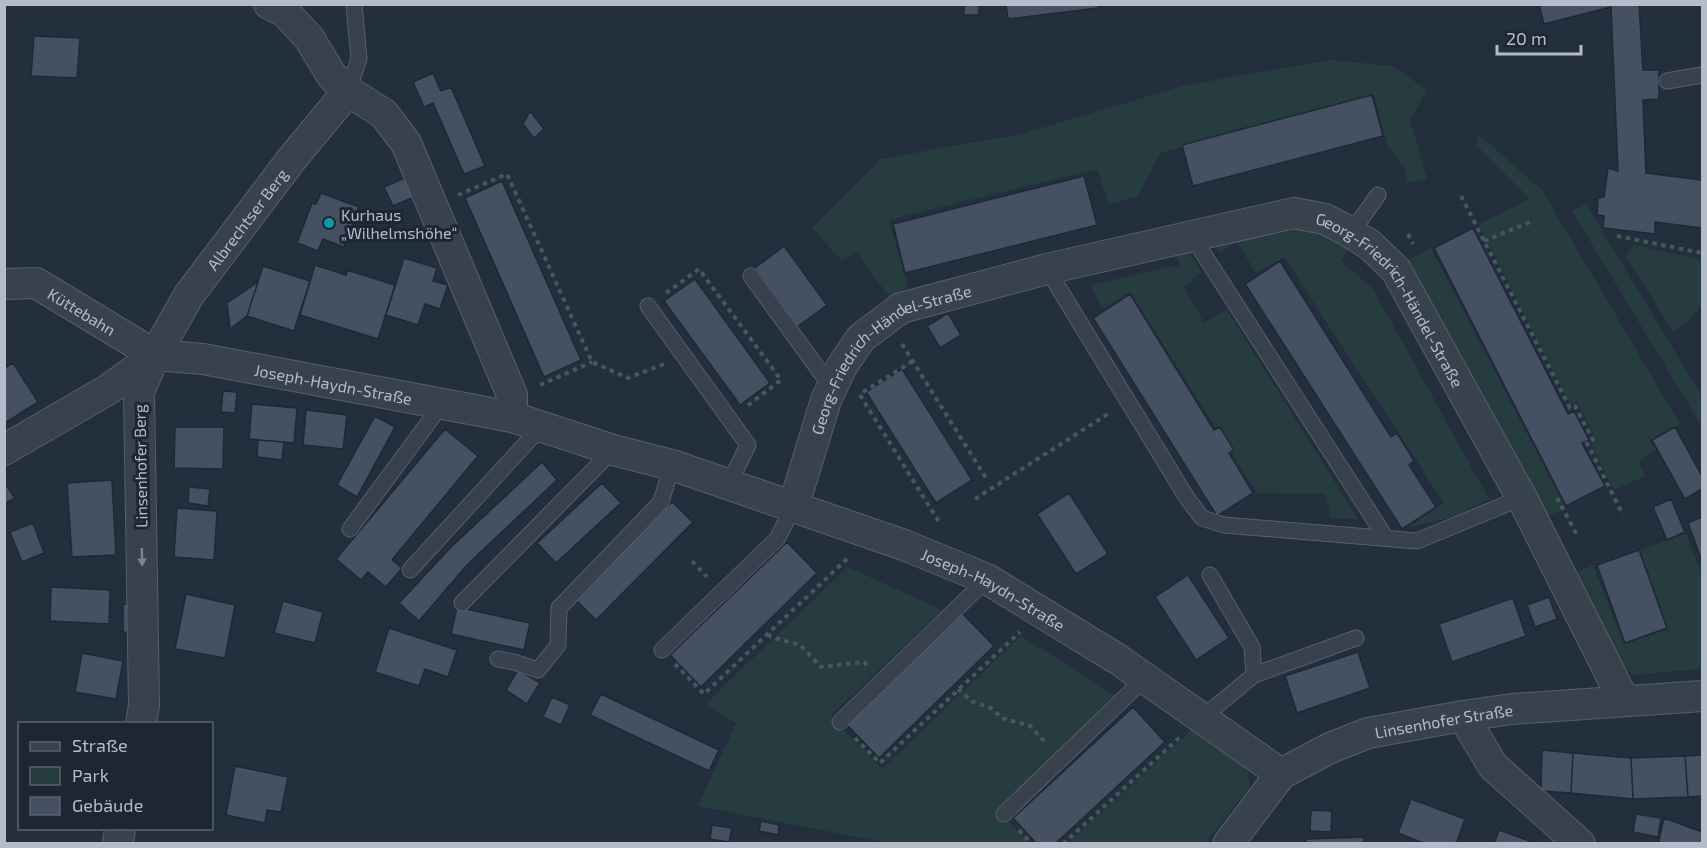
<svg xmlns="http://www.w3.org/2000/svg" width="1707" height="848" font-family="'Exo 2',sans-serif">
<rect width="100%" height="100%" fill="#242f3e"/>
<path fill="#263c3f" d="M 1331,60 L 1392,66 L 1427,90 L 1410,120 L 1427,179 L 1407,183 L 1405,168 L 1388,147 L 1374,95 L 1160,153 L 1138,196 L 1109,205 L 1097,169 L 889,220 L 908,287 L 890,298 L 856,252 L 842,261 L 812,228 L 880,159 L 1021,134 L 1186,85 Z
M 1479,135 L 1542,190 L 1680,424 L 1650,441 L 1656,450 L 1639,461 L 1645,476 L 1614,490 L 1591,444 L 1597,441 L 1577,401 L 1570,404 L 1479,224 L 1530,199 L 1476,145 Z
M 1586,204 L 1702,397 L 1702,427 L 1572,211 Z
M 1281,221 L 1351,243 L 1341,261 L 1373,289 L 1489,499 L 1457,516 L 1409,527 L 1444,503 L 1284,257 L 1256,273 L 1236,241 L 1220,253 L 1216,247 L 1220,234 Z
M 1634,245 L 1702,260 L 1702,305 L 1687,323 L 1673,332 L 1626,256 Z
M 1173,248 L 1187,249 L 1202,272 L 1184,287 L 1204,323 L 1227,310 L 1358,519 L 1331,518 L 1325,494 L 1257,493 L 1130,292 L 1103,309 L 1090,285 L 1180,265 Z
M 1431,248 L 1566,509 L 1542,518 L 1402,263 Z
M 1686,534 L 1702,576 L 1702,669 L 1633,675 L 1625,668 L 1576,572 L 1593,565 L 1624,644 L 1668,629 L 1640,550 Z
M 848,567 L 942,610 L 830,716 L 882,769 L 1021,636 L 1116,696 L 998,811 L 1029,843 L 888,843 L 698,806 L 736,723 L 705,704 Z
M 1196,726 L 1234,752 L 1248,772 L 1250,787 L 1205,843 L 1067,844 Z"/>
<path fill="#455162" stroke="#1f2835" stroke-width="1.5" d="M 964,4 L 979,4 L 979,15 L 964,15 Z
M 1006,4 L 1098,4 L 1098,8 L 1008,19 Z
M 1539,4 L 1639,4 L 1643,70 L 1659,70 L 1659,99 L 1643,100 L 1646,173 L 1702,180 L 1702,228 L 1655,222 L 1655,234 L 1603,228 L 1604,216 L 1597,215 L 1598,198 L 1604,197 L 1608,168 L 1618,171 L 1611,7 L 1544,24 Z
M 34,36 L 80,38 L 77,78 L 31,76 Z
M 433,73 L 441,91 L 451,87 L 485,166 L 464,174 L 433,103 L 424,107 L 413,82 Z
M 1372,95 L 1383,136 L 1193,186 L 1182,145 Z
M 530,111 L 544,129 L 534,138 L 523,124 Z
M 1084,176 L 1097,225 L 905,273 L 893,224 Z
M 405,178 L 414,197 L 393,206 L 384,187 Z
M 502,181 L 581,360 L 544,377 L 465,198 Z
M 321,193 L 359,207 L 344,247 L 323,239 L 318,251 L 297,243 L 312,203 L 316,204 Z
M 1473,228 L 1568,414 L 1574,411 L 1589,440 L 1582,443 L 1605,486 L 1566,506 L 1434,248 Z
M 784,246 L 827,305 L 797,327 L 755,268 Z
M 404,258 L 437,268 L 433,281 L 448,285 L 440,309 L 425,304 L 418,325 L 386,315 Z
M 1280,261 L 1391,437 L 1397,433 L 1414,461 L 1409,465 L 1436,507 L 1402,529 L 1245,284 Z
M 315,265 L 346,275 L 347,270 L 395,285 L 378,339 L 300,315 Z
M 263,266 L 310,281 L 294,331 L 247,316 Z
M 695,279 L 770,383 L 740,405 L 664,301 Z
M 258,282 L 247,316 L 230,329 L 227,303 Z
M 1130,294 L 1214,430 L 1220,427 L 1234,450 L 1229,453 L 1253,493 L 1217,516 L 1093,318 Z
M 948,313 L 961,335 L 940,348 L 927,326 Z
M 13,363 L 38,402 L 5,423 L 4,368 Z
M 902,369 L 972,480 L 936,503 L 866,392 Z
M 223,391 L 237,392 L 235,413 L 221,412 Z
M 252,404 L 297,408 L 294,443 L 249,439 Z
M 306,410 L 347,415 L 343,449 L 303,445 Z
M 375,416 L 395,427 L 357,497 L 337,485 Z
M 175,427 L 224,427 L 223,469 L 174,468 Z
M 1675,427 L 1702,476 L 1702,489 L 1685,499 L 1652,440 Z
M 445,429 L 478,456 L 392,560 L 402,568 L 386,587 L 368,572 L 361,580 L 336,559 Z
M 258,440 L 284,442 L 282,460 L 257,457 Z
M 542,462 L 557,480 L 467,565 L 419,621 L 399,603 L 451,547 Z
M 112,480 L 116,555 L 72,557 L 67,483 Z
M 602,483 L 621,503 L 556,563 L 537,543 Z
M 6,485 L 15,498 L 4,504 L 4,486 Z
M 189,487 L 210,489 L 208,506 L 188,503 Z
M 1069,493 L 1108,554 L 1076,574 L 1037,514 Z
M 1671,499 L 1685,532 L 1667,540 L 1653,507 Z
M 672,502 L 693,522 L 596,620 L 575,599 Z
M 177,508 L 217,511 L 214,560 L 174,557 Z
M 1702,517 L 1702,561 L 1688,523 Z
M 33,523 L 44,553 L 22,562 L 10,532 Z
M 787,542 L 817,573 L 701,687 L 670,655 Z
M 1639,550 L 1667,628 L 1625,643 L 1597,565 Z
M 1188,575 L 1229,638 L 1196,660 L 1155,597 Z
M 51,587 L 110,590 L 109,624 L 50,621 Z
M 186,594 L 235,605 L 225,658 L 175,649 Z
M 1549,597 L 1557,619 L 1535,627 L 1527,605 Z
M 1513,598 L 1526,636 L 1452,662 L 1439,624 Z
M 283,601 L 323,612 L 315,643 L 274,633 Z
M 123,604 L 137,604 L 137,633 L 123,632 Z
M 457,607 L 530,623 L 524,650 L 451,634 Z
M 962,613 L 994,646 L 879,758 L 847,725 Z
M 389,628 L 457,650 L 448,677 L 425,669 L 419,686 L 375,672 Z
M 1358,652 L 1370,688 L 1297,713 L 1285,676 Z
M 82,653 L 123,661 L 116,699 L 75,692 Z
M 518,670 L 540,683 L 527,704 L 506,690 Z
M 601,694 L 719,750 L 709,771 L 590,715 Z
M 552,697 L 570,705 L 561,725 L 543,717 Z
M 1133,707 L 1165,742 L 1055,844 L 1037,844 L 1013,818 Z
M 1542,750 L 1573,753 L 1571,793 L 1541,791 Z
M 1573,753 L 1631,758 L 1633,799 L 1571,793 Z
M 1702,755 L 1702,796 L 1688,797 L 1685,756 Z
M 1685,756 L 1688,797 L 1633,799 L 1631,758 Z
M 235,766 L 288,777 L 281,812 L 267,810 L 265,823 L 226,815 Z
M 1411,799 L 1465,819 L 1456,844 L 1426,844 L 1398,833 Z
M 1311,810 L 1332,811 L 1331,832 L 1310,831 Z
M 1636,814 L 1661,818 L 1658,837 L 1633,832 Z
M 1664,818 L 1702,832 L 1702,844 L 1658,844 Z
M 761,821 L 779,825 L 778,835 L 759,831 Z
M 712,825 L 732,828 L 729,842 L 710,839 Z
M 1499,830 L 1538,844 L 1494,844 Z
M 1364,837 L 1364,844 L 1306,844 L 1306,839 Z"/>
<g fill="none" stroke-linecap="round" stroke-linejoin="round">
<defs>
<path id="lane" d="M 1667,81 L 1702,75
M 348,91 L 359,59 L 354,4
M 1351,233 L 1378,195
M 1192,236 L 1386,538
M 1047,269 L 1187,498 L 1202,518 L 1224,525 L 1417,541 L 1521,498
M 751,276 L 832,388
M 648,306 L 748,445 L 729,484
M 350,529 L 442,404
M 410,570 L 541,427
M 1210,575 L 1252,647 L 1254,675
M 462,603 L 613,450
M 662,650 L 777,539 L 793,508
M 498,659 L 514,662 L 538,670 L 558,645 L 559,608 L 661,502 L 672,465
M 1202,718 L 1254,675 L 1356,638
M 840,722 L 987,579
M 1004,814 L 1145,678"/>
<g id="street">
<path d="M 269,4 L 285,12 L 309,38 L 332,76 L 348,91 L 384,114 L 406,143 L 512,395 L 512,417"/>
<path id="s1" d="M 4,284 L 36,283 L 155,355 L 203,359 L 512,417 L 613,450 L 672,465 L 904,545 L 987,579 L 1119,660 L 1281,774"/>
<path d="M 4,450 L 109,389 L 153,357"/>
<path id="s2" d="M 793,508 L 826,400 L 842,366 L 861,338 L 901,308 L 1047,269 L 1294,213 L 1325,219 L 1346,230 L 1370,245 L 1396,270 L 1524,502 L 1624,701"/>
<path d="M 1463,716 L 1493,766 L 1580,844"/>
<path id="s3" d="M 141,724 L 144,705 L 139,392 L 155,355 L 189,295 L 291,160 L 348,91"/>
<path d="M 118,844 L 120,828"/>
<path id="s4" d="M 1228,844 L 1281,774 L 1330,748 L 1368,733 L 1463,716 L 1512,709 L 1702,696"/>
</g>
</defs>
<use href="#lane" stroke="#565f6c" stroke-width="17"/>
<use href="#street" stroke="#565f6c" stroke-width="32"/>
<path stroke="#44595c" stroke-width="4" stroke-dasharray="4.5 4.5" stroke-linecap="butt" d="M 458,195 L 507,174 L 592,362 L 628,378 L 664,364
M 1461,196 L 1570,408 L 1575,406 L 1593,440 L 1587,443 L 1623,515
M 1408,234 L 1413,244
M 1617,236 L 1702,253
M 1484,241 L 1530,222
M 666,293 L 699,269 L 781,380 L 747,406
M 902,344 L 986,478
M 540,385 L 592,362
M 863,392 L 913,361
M 860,395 L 939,522
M 1557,498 L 1578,537
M 975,499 L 1111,412
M 692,561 L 707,577
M 768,634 L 771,637 L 800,645 L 821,667 L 864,662 L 867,665
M 675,664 L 704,694 L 849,557
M 958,689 L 973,702 L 991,708 L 1002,718 L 1030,726 L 1046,743
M 855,738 L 880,763 L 1020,632
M 1019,830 L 1032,844
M 1063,844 L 1180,737"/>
<use href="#lane" stroke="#38414e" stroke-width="15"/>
<use href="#street" stroke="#38414e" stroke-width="30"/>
</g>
<defs><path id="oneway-solid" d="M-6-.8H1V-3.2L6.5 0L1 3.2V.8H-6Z" transform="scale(1.5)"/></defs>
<use fill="#7c8592" href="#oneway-solid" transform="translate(142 557) rotate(89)"/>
<circle fill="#0f9aa8" stroke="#1d2633" stroke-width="2" cx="329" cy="223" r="6"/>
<g text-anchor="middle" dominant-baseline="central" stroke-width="6" stroke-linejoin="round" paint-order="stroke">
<g font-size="16" fill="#b4bcc9" stroke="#1d2633" text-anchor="start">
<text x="341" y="214">Kurhaus<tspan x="341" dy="18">„Wilhelmshöhe“</tspan></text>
</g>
<g font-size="16" fill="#b4bcc9" stroke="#1d2633">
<text stroke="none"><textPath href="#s3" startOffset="537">Albrechtser Berg</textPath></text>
<text stroke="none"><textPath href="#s2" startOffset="776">Georg-Friedrich-Händel-Straße</textPath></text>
<text stroke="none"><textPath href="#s1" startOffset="86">Küttebahn</textPath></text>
<text stroke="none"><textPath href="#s2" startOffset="192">Georg-Friedrich-Händel-Straße</textPath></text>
<text stroke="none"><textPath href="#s1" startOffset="352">Joseph-Haydn-Straße</textPath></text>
<text transform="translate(140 466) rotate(-91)">Linsenhofer Berg</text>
<text stroke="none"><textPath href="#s1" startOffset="1046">Joseph-Haydn-Straße</textPath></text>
<text stroke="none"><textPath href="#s4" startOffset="261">Linsenhofer Straße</textPath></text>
</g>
</g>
<rect width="1707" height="848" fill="none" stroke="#b4bcc9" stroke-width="12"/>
<rect x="18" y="722" width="195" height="108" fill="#1d2633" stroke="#59626f" stroke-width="1.5"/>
<rect x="30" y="742" width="30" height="9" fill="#38414e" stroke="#59626f" stroke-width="1.5"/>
<text x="72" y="752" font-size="18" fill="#b4bcc9">Straße</text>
<rect x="30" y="767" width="30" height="18" fill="#263c3f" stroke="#59626f" stroke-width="1.5"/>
<text x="72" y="782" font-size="18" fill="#b4bcc9">Park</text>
<rect x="30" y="797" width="30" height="18" fill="#455162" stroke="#59626f" stroke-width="1.5"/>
<text x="72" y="812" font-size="18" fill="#b4bcc9">Gebäude</text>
<path d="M1497 45v9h84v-9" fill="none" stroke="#b4bcc9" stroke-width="3"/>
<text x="1506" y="45" font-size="18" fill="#b4bcc9" stroke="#1d2633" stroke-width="4.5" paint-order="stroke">20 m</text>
</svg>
